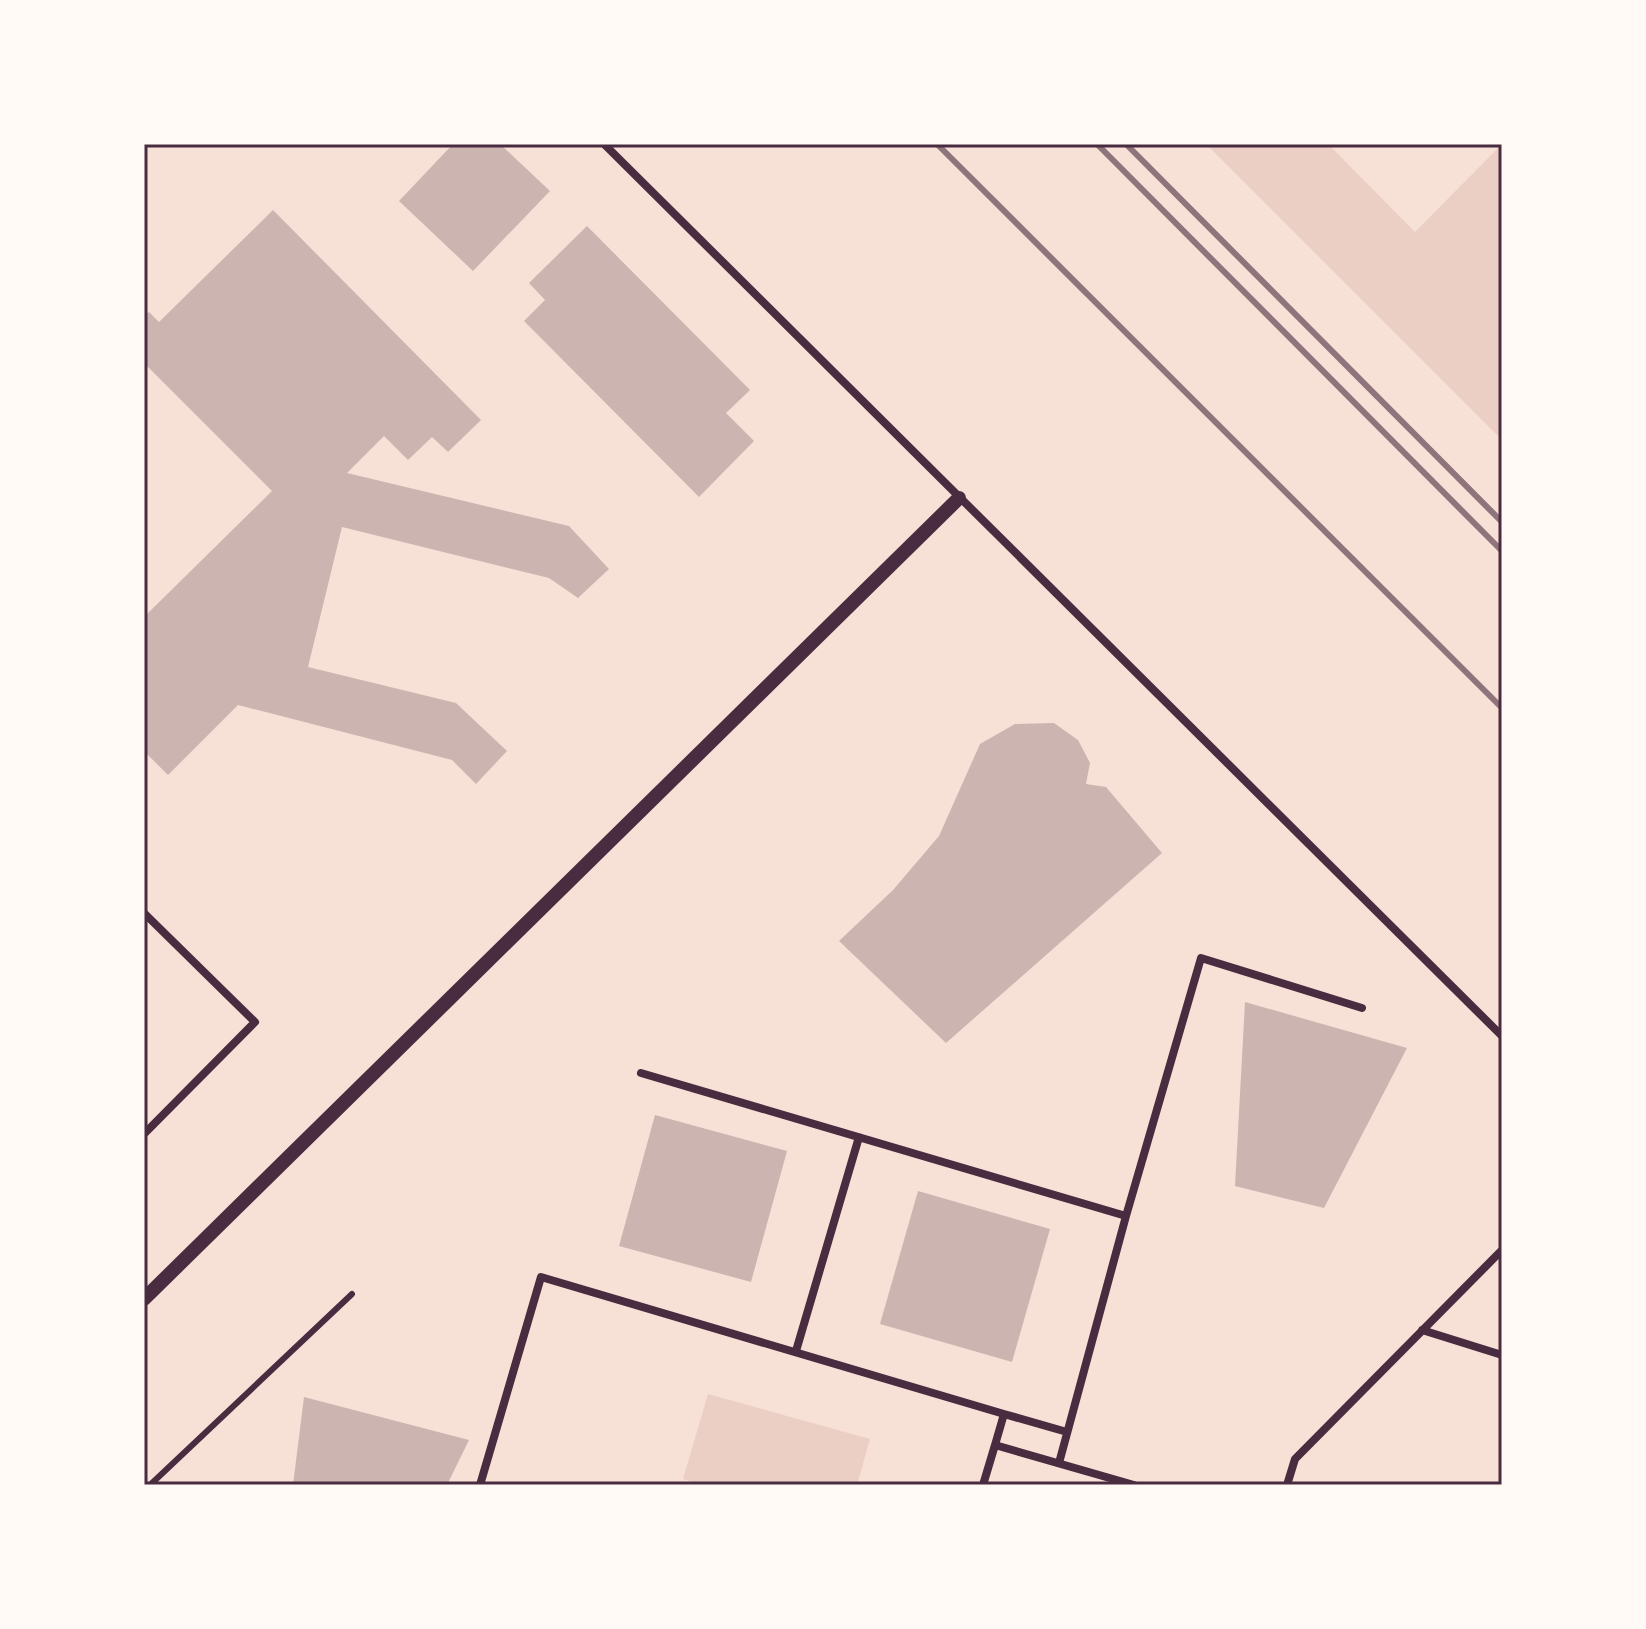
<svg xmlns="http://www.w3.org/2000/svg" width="1646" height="1629" font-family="'Sofia Sans Condensed',sans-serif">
<rect width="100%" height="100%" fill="#f7e1d7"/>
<path fill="#ebcfc5" d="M 1206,144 L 1328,144 L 1415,232 L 1502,144 L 1502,440 Z
M 708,1394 L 870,1439 L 857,1485 L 702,1485 L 683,1479 Z"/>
<path fill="#ccb4b1" d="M 453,144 L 500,144 L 550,191 L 473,271 L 399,201 Z
M 273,210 L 481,420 L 448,452 L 432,437 L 408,460 L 384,436 L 347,473 L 569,526 L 609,569 L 578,598 L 549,578 L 342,527 L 308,667 L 456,703 L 507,751 L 476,784 L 452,760 L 238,705 L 168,775 L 144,751 L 144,617 L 272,491 L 144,363 L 144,316 L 149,312 L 159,322 Z
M 587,226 L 750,390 L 726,413 L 754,441 L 699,497 L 524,321 L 545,300 L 529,283 Z
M 1054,723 L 1078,740 L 1090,763 L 1086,784 L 1106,787 L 1162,853 L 946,1043 L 839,941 L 893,890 L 939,836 L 980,744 L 1015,724 Z
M 1245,1002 L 1407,1048 L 1324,1208 L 1235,1186 Z
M 655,1115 L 787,1151 L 751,1282 L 619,1246 Z
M 918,1191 L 1050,1229 L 1012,1362 L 880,1324 Z
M 304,1397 L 469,1440 L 447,1485 L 293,1485 Z"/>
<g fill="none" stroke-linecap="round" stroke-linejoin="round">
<path stroke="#4a2c40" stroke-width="6" d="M 150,1485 L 352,1294"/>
<path stroke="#4a2c40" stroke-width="8" d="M 604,144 L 1502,1036
M 144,913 L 255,1022 L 144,1134
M 641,1073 L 1126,1216
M 1422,1330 L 1502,1355
M 796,1351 L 859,1137
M 995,1445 L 1004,1414 L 1067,1432
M 1059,1463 L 1126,1216 L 1201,958 L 1362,1008
M 480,1485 L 541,1277 L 1004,1414
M 983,1485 L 995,1445 L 1134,1485
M 1287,1485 L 1295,1459 L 1502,1250"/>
<path stroke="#4a2c40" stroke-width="14" d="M 144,1299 L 959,498"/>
<path stroke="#8f747c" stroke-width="6" d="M 937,144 L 1502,708
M 1097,144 L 1502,551
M 1126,144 L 1502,522"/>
</g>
<rect width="1646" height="1629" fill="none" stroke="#fffaf5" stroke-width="292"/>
<rect x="146" y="146" width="1354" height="1337" fill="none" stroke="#4a2c40" stroke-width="3"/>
</svg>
